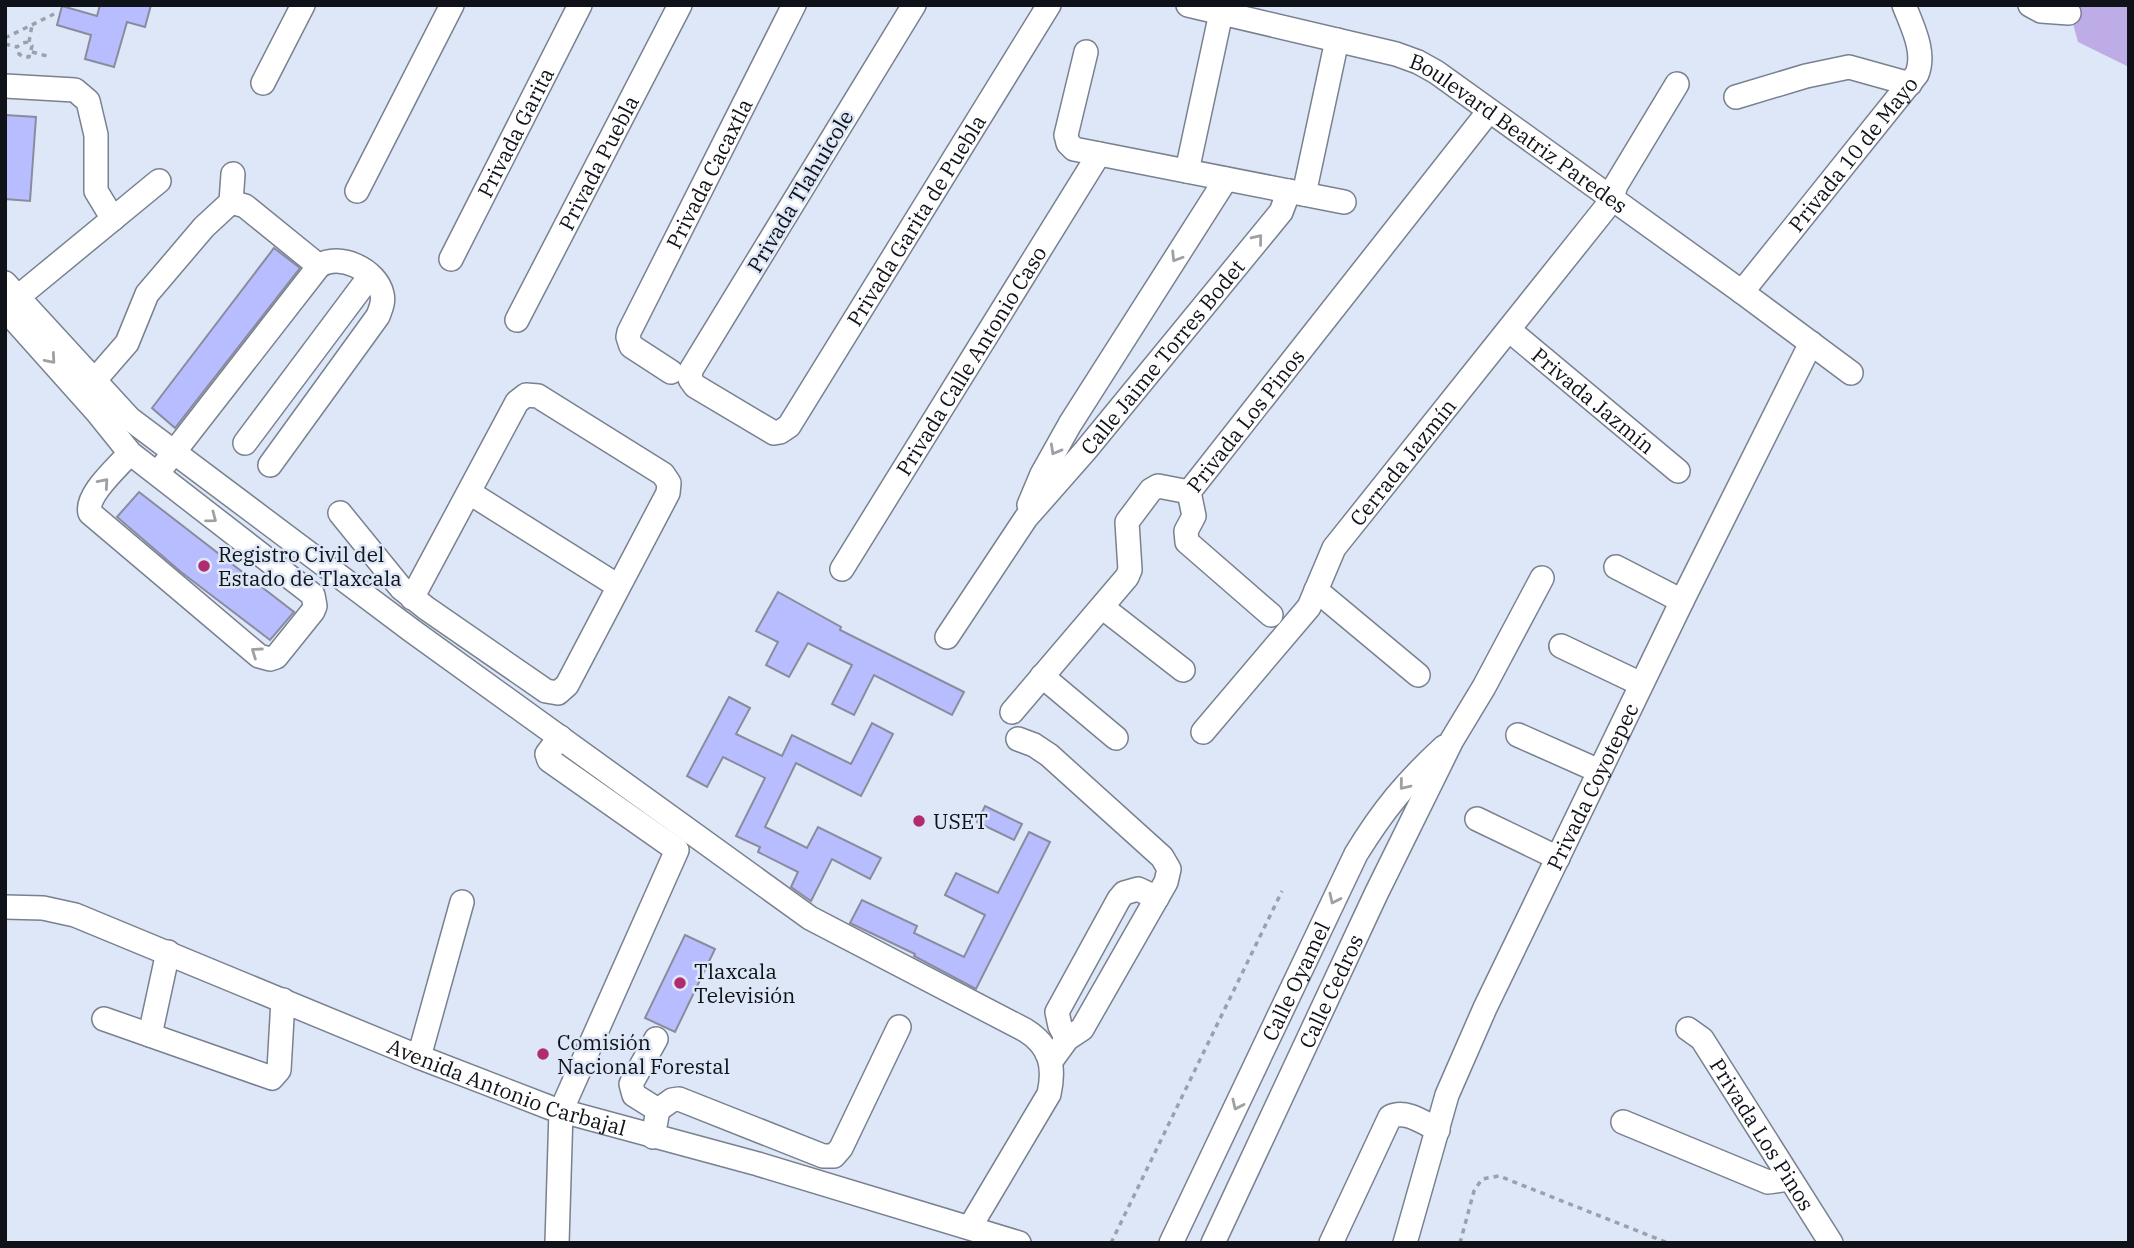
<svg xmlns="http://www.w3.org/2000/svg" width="2134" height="1248" font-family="'IBM Plex Serif',serif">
<rect width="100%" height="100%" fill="#dee7f7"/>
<path fill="#bdace5" d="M 2068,5 L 2129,5 L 2129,67 L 2078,42 Z"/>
<path fill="#b8bdff" stroke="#8a8c9d" stroke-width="2" d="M 100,5 L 151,5 L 145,27 L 127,22 L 114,67 L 85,59 L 91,35 L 57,25 L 62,6 L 97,16 Z
M 5,115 L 36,117 L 30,201 L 5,199 Z
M 274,248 L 300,268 L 175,428 L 152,408 Z
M 139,492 L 294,612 L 270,640 L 181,572 L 117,517 Z
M 778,592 L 841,627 L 840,630 L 964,692 L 952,715 L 874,675 L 854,715 L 832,704 L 852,665 L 808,643 L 789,677 L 766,665 L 778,642 L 756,631 Z
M 729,697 L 750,708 L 736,734 L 782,756 L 792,735 L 851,764 L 872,723 L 893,734 L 861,796 L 796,763 L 765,827 L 807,848 L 818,827 L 881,858 L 870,879 L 832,859 L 811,901 L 791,887 L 798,872 L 758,852 L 760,847 L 736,836 L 765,778 L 723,757 L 707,787 L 687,776 Z
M 985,806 L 1022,824 L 1014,840 L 977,822 Z
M 1029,832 L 1050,842 L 976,989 L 914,956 L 915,954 L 850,923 L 862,900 L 917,926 L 914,933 L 964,957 L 985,915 L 945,895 L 956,873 L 998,893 Z
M 685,935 L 715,949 L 675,1032 L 645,1018 Z"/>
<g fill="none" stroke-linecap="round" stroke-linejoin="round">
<defs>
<g id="minor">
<path id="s1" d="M 914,5 L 691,370 L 690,379 L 695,386 L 774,433 L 780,432 L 789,426 L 1049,5"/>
<path id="s2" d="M 1188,5 L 1396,54 L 1418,62 L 1436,72 L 1742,292 L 1851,373"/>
<path d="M 2030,5 L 2041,11 L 2069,13"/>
<path d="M 1086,52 L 1066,135 L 1068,143 L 1074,149 L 1344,202"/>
<path d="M 263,83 L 303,5"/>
<path d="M 5,86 L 75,90 L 88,101 L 96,135 L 96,191 L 113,219"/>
<path d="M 1736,97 L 1806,76 L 1849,67 L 1910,84"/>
<path d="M 1187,171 L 1221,13"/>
<path d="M 357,191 L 452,5"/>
<path d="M 1304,194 L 1337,40"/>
<path id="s3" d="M 451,259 L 580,5"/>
<path d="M 5,283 L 130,419 L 411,630 L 810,918 L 1025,1030 C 1051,1046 1055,1067 1049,1094 L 970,1227"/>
<path id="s4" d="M 1742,292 L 1917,74 C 1926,52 1912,26 1904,5"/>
<path d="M 18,297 L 159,181"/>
<path d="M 5,309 L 97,412 L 130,453 L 313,595 L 315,606 L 313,611 L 276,657 L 270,659 L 259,656 L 90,513 C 85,495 118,467 130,453"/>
<path id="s5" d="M 517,320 L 680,5"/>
<path id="s6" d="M 1509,330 L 1678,471"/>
<path id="s7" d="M 671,372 L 631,346 L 628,337 L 629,332 L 794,5"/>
<path d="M 94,381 L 127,343 L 147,294 L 204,227 L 231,202 L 233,174"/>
<path d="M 245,443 L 370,276"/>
<path d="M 164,465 L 319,266 L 245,206 L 231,202"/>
<path d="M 270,465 L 378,316 C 381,308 384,302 382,294 C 377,270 339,252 319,266"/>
<path id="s8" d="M 1189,492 L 1489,111"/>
<path d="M 1189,492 L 1194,516 L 1186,531 L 1187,542 L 1271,615"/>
<path d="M 470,493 L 618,586"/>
<path d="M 1029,505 L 1042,474 L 1070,424 L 1226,179"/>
<path d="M 340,513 L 401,588 L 426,608 L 546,691 L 558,693 L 567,685 L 668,493 L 669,483 L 663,474 L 538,396 L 526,395 L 517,402 L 412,598"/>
<path d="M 1616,567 L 1682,601"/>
<path id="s9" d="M 842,569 L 1099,154"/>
<path d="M 1316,590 L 1418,675"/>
<path d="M 1102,607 L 1183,670"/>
<path id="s10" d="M 947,637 L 1026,518 L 1085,451 L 1281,212 L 1289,191"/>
<path d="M 1561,646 L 1641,684"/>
<path d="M 1042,676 L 1116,738"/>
<path d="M 1012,712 L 1127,577 L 1130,570 L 1127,522 L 1151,490 L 1158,486 L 1189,492"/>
<path id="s11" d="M 1203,732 L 1309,607 L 1334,548 L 1604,210 L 1612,198 L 1616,185 L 1677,84"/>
<path d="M 1518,735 L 1599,771"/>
<path d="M 1018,739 L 1034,745 L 1049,755 L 1162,857 L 1169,869 L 1166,882 L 1082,1029 L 1067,1039 L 1051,1061"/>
<path d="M 1477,819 L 1558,858"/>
<path id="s12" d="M 5,907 L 43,908 L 75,915 L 419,1057 L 551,1108 L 758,1164 L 1019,1243"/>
<path d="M 104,1019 L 272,1078 L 279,1070 L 283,1000"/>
<path id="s13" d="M 1688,1029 L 1702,1039 L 1831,1243"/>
<path d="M 150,1035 L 168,952"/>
<path d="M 656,1039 L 631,1084 L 634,1095 L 658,1110"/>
<path d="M 1067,1039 L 1060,1026 L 1057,1012 L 1119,899 L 1124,893 L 1138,889 L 1157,898"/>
<path d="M 419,1057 L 462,902"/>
<path d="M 1623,1122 L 1768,1182 L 1789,1179"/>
<path d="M 653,1137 L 658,1110 L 672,1100 L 679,1099 L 823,1156 L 834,1156 L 841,1148 L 899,1027"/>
<path d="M 557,1243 L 561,1111 L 677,850 L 549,760 L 547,754 L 560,737"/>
<path id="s14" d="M 1171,1243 L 1356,854 C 1383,810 1406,782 1444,747"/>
<path id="s15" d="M 1213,1243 L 1376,894 L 1452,740 L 1484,687 L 1542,578"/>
<path d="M 1331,1243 L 1390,1117 C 1406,1109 1424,1123 1438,1130"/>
<path id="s16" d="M 1405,1243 L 1447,1095 L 1485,1008 L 1682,601 L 1811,343"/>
</g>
</defs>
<use href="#minor" stroke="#798190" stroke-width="26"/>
<path stroke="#9aa1ad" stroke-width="3.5" stroke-dasharray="5 5" stroke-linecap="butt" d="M 5,38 L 54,14
M 29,42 L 32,25
M 5,44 L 17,47 L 22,43 L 29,42 L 32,46 L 29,57 L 23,57 L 19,54 L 17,47
M 32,52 L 47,56
M 1111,1243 L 1282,891
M 1460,1243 L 1474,1191 L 1482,1179 L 1499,1176 L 1668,1243"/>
<use href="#minor" stroke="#fff" stroke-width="23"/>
</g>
<defs><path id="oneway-chevron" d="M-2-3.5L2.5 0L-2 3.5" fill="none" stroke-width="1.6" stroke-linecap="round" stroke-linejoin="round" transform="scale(1.75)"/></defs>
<g stroke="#9fa0a3">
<use href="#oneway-chevron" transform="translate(1258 239) rotate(-51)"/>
<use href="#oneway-chevron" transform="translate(1176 257) rotate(122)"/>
<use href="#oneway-chevron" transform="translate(51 359) rotate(49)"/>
<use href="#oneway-chevron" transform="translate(1055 450) rotate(119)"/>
<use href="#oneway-chevron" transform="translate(104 483) rotate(-49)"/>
<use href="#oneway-chevron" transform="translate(212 518) rotate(37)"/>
<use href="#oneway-chevron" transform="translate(256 652) rotate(-145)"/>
<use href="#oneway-chevron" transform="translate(1404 785) rotate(129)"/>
<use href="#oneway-chevron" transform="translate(1334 899) rotate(115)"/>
<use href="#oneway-chevron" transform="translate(1237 1105) rotate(115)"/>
</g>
<g fill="#b12b70" stroke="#dee7f7" stroke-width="2.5">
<circle cx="204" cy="566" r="7"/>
<circle cx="919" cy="821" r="7"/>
<circle cx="680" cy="983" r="7"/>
<circle cx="543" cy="1054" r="7"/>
</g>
<g text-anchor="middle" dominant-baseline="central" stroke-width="5" stroke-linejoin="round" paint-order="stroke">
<g font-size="21" fill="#0f1218" stroke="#dee7f7">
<text stroke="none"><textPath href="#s3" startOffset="142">Privada Garita</textPath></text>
<text stroke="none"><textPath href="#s2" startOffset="360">Boulevard Beatriz Paredes</textPath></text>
<text stroke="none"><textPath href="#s4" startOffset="177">Privada 10 de Mayo</textPath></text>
<text stroke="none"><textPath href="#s5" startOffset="177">Privada Puebla</textPath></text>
<text stroke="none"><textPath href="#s7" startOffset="240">Privada Cacaxtla</textPath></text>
<text transform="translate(800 191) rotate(-59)">Privada Tlahuicole</text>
<text stroke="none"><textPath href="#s1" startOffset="796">Privada Garita de Puebla</textPath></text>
<text stroke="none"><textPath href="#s10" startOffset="354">Calle Jaime Torres Bodet</textPath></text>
<text stroke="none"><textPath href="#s9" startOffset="245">Privada Calle Antonio Caso</textPath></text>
<text stroke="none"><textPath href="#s6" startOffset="110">Privada Jazmín</textPath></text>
<text stroke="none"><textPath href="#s8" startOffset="91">Privada Los Pinos</textPath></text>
<text stroke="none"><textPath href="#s11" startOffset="338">Cerrada Jazmín</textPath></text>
<text stroke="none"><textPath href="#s16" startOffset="495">Privada Coyotepec</textPath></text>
<text stroke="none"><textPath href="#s14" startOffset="290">Calle Oyamel</textPath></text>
<text stroke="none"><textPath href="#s15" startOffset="278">Calle Cedros</textPath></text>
<text stroke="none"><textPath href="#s12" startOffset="536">Avenida Antonio Carbajal</textPath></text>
<text stroke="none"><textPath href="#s13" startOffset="130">Privada Los Pinos</textPath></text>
</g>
<g font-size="21" fill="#0f1218" stroke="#dee7f7" text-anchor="start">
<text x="218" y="554">Registro Civil del<tspan x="218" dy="24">Estado de Tlaxcala</tspan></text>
<text x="933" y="821">USET</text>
<text x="694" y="971">Tlaxcala<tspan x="694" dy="24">Televisión</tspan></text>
<text x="557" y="1042">Comisión<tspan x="557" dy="24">Nacional Forestal</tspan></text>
</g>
</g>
<rect width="2134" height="1248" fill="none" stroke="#0f1218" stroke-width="14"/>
</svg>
